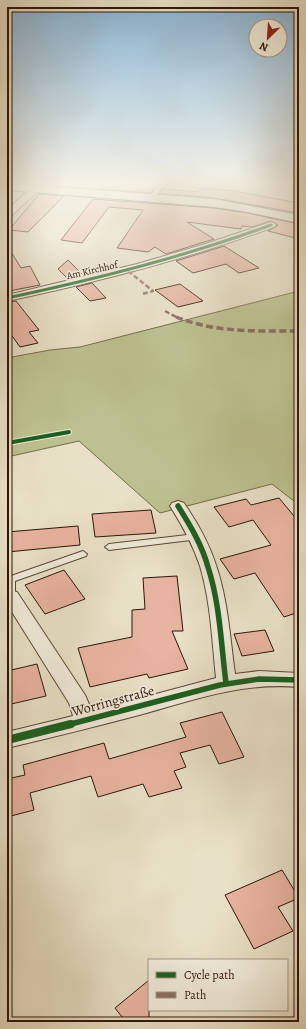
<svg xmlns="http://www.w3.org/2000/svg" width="306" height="1029" font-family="Alegreya,serif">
<rect width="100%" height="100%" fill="#e9e1c7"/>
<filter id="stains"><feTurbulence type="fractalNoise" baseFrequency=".005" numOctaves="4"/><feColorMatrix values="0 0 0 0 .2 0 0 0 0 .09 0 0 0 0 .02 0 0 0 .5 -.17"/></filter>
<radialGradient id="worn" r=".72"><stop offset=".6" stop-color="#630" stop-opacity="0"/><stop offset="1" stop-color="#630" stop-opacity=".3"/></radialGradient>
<path fill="#bdc191" stroke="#756b4c" d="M 299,291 L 299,505 L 272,484 L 160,513 L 79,441 L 7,457 L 7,358 L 50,350 L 80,347 Z"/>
<path fill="#e8b4a2" stroke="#2d1507" d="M 104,183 L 153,185 L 152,187 L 155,188 L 151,193 L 100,189 Z
M 200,188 L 234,191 L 299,203 L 299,213 L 214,198 L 160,193 L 163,189 L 198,192 Z
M 39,194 L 64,196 L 28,232 L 9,230 Z
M 93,199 L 214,208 L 247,213 L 299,224 L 299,239 L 268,231 L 274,228 L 278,225 L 271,221 L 252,227 L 242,226 L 241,229 L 187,222 L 214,239 L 166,254 L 155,247 L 148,252 L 117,248 L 143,210 L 109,207 L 82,243 L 61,240 Z
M 7,245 L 21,268 L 30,266 L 40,285 L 9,291 L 10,293 L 7,293 Z
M 224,246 L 259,268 L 239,273 L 226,264 L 193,273 L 176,261 Z
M 68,260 L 83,275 L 68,279 L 58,269 Z
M 92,283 L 106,298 L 90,301 L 76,287 Z
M 180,284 L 203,301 L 178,307 L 155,290 Z
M 16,301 L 39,330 L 29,332 L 38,343 L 20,347 L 7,329 L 7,302 Z
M 279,498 L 299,522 L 299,612 L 284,617 L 255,573 L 234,579 L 220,559 L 271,545 L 253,520 L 229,527 L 214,507 L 246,499 L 251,505 Z
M 151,510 L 156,533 L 95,537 L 92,514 Z
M 78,526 L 80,545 L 7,552 L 7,532 Z
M 64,570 L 85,599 L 45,614 L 25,585 Z
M 177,576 L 183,631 L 172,631 L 188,669 L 149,678 L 147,674 L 90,687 L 78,648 L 132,637 L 132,610 L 145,609 L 143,578 Z
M 265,630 L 274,651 L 242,656 L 234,634 Z
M 37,664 L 46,696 L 7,705 L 7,671 Z
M 222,712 L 244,757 L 219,764 L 210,745 L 180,753 L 186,767 L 174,771 L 182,788 L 149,797 L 143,784 L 98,797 L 91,776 L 30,793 L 34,810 L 7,817 L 7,779 L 25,775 L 23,765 L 104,743 L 109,759 L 186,737 L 180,723 Z
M 282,870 L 299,898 L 278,907 L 293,931 L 254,949 L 225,895 Z
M 149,980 L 149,1022 L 126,1022 L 115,1008 Z"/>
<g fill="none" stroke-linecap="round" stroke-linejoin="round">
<defs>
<path id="service" d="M 161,183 L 166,183 L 153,199 L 149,199 L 149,197 Z
M 196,534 L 200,537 L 199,539 L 109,550 L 105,547 L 109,544 Z
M 83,551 L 87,554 L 86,556 L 15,581 L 15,596 L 14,598 L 8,598 L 8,577 Z"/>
<path id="minor" d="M 35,186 L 38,187 L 40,189 L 38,191 L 10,217 L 7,218 L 7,210 L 32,187 Z
M 271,222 L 274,223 L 276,225 L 274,227 C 187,259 98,282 7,301 L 7,295 L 137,264 L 202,245 Z
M 178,501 L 184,503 C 197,522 209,543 216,565 C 228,600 230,638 235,674 L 259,671 L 299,673 L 299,687 C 243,682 196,699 143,714 C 98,726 53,737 7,748 L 7,732 L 73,716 L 69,703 L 7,604 L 7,590 L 17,592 L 85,695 L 92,711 L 216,678 C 212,641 211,603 200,566 C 193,545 182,525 170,506 L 172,503 Z"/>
<path id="secondary" d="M 7,183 L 214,199 L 299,215 L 299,223 L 247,212 L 214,207 L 7,190 Z"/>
</defs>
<use href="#service" stroke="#5c4837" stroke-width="2"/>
<use href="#minor" stroke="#5c4837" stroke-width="2"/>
<use href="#secondary" stroke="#2d1507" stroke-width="2"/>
<use href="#service" fill="#f1ecdb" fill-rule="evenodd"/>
<use href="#minor" fill="#f1ecdb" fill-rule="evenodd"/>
<use href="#secondary" fill="#f1ecdb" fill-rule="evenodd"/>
<path stroke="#8d6e63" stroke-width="2.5" stroke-dasharray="5 2.5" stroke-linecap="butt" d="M 128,271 L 153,291 L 142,294
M 165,311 L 178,318"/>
<path stroke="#8d6e63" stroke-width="3.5" stroke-dasharray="7 3.5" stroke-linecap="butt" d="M 176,317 C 216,333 257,331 299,331"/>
<defs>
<path id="cycleway-far3" d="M 7,298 C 97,279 185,257 271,225"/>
<path id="cycleway-far2" d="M 7,443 L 69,432"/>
<path id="cycleway-far1" d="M 178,506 C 190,525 202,545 208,567 C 220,604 221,644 226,683
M 67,725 L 220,685 L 259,679 L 299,680"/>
<path id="cycleway" d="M 7,740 L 71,724"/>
</defs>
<use href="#cycleway-far3" stroke="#f1ecdb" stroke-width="4.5"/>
<use href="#cycleway-far2" stroke="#f1ecdb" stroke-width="6"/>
<use href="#cycleway-far1" stroke="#f1ecdb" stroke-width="8"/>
<use href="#cycleway" stroke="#f1ecdb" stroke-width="10"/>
<use href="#cycleway-far3" stroke="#1b5e20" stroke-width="3"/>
<use href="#cycleway-far2" stroke="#1b5e20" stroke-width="4"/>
<use href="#cycleway-far1" stroke="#1b5e20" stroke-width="5.5"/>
<use href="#cycleway" stroke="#1b5e20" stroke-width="8"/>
</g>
<linearGradient id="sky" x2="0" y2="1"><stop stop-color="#8ab6d8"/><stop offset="0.56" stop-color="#f5f2e6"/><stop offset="1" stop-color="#f5f2e6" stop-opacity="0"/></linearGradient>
<rect width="306" height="327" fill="url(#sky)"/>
<g text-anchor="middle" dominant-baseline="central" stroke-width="3.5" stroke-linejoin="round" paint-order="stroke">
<g font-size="10" fill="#2d1507" stroke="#f1ecdb">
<text transform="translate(92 270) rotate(-13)">Am Kirchhof</text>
</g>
<g font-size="14" fill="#2d1507" stroke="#f1ecdb">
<text transform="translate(113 701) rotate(-15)">Worringstraße</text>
</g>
</g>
<rect width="306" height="1029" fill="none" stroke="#e9e1c7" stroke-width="24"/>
<rect x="8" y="8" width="290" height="1013" fill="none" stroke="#2d1507" stroke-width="2"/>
<rect x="12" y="12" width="282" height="1005" fill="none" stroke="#2d1507"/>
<rect x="148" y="959" width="140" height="52" fill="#f1ecdb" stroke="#a39686"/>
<rect x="156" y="972" width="20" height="6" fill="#1b5e20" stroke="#a39686"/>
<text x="184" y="979" font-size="12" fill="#2d1507">Cycle path</text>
<rect x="156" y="992" width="20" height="6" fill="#8d6e63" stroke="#a39686"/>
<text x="184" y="999" font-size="12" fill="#2d1507">Path</text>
<g transform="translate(268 38) rotate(205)"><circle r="19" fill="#f1ecdb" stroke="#a39686"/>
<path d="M0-3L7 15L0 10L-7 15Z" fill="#8f2418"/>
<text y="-6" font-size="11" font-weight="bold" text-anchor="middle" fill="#2d1507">N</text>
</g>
<rect width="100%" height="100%" filter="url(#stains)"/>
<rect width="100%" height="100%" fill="url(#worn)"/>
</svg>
